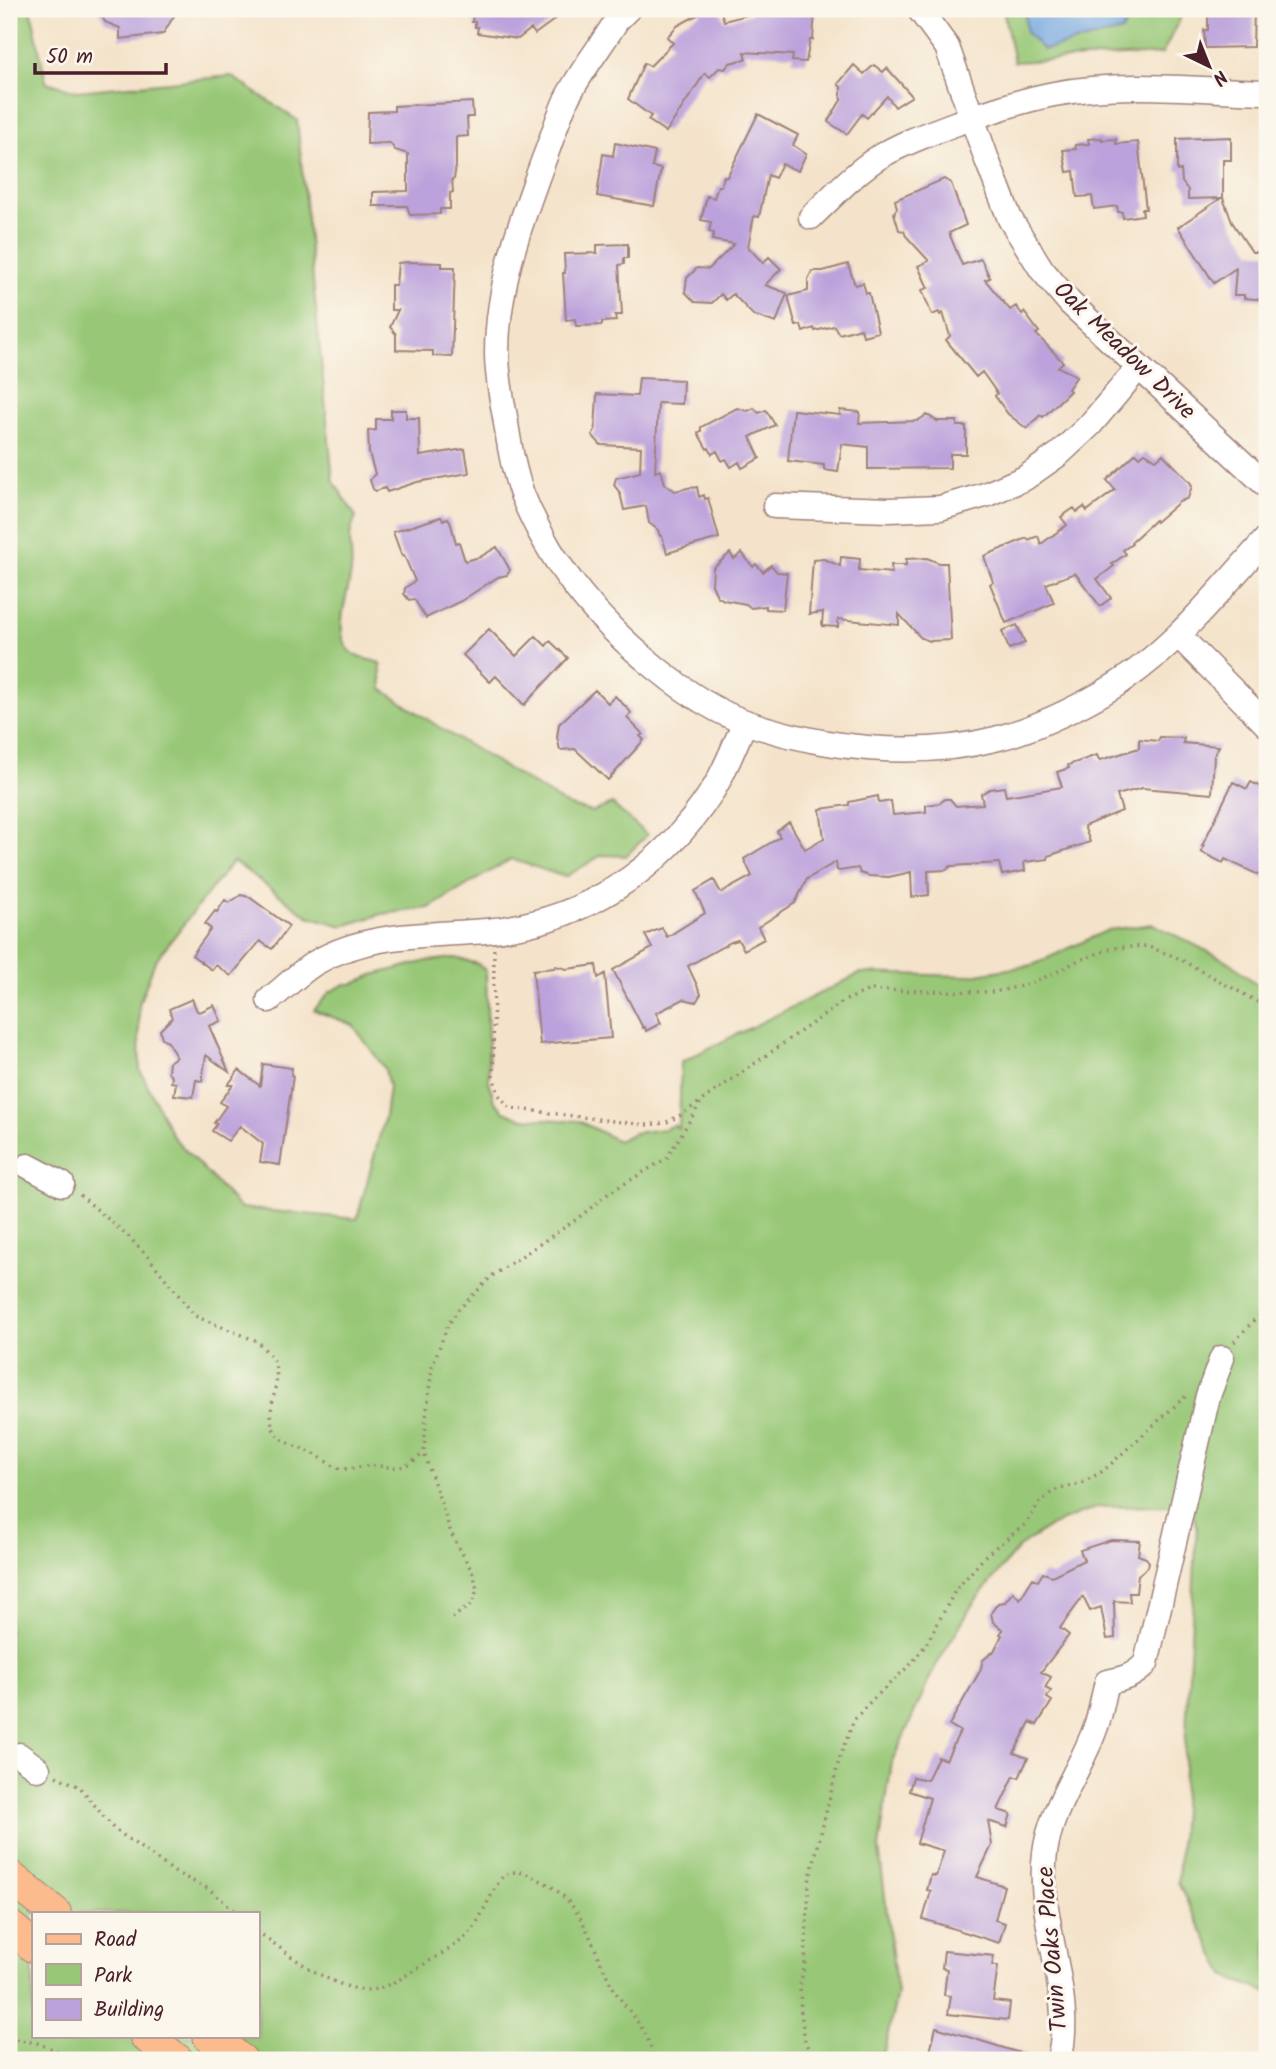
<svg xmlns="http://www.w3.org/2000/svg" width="1276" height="2069" font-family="Kalam,sans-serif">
<rect width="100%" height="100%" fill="#fbf7ec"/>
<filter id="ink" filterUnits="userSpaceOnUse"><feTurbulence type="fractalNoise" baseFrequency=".0143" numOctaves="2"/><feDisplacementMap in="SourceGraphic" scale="14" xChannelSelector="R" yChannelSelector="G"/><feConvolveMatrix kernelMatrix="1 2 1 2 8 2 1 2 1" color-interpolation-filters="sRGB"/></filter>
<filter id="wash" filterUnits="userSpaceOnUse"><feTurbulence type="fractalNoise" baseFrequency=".00686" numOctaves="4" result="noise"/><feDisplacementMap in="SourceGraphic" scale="28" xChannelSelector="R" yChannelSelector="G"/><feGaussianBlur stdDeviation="1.57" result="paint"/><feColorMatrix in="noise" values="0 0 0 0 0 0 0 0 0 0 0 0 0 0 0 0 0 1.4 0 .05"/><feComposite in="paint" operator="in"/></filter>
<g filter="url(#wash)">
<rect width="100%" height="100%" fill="#f4e3ca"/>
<path fill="#98c877" stroke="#717451" stroke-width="2" fill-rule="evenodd" d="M 9,9 L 31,9 L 46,82 L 77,91 L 231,76 L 297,120 L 333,480 L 356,517 C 344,544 354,546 351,571 C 349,596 329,636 354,654 C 360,658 373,660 380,663 L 382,689 L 445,731 L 567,805 L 592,812 L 612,804 L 647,835 L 626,856 L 602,855 L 565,877 L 511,859 L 429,908 L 382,914 L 343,926 L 308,916 L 233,861 L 155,961 L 139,1004 L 139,1035 L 140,1070 L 173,1137 L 240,1208 L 357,1219 L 385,1116 L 389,1087 L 385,1069 L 353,1025 L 314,1010 L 330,992 L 345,984 L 352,984 L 373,975 L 427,961 L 456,958 L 478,964 L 486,971 L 489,1081 L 494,1101 L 504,1111 L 521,1118 L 579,1121 L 618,1141 L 634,1133 L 664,1129 L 674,1125 L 679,1129 L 681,1062 L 861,973 L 965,976 L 1033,965 L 1108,930 L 1153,924 L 1231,963 L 1267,993 L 1267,1992 L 1226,1977 L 1178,1883 L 1197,1524 L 1191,1511 L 1172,1506 L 1099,1507 L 1052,1525 L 1019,1547 L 974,1602 L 934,1669 L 892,1762 L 879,1848 L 897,1994 L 882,2060 L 9,2060 ZM 33,1913 L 257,1913 L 257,2036 L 33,2036 Z
M 1003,9 L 1185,9 L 1162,54 L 1014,62 Z"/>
<path fill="#74a7e0" stroke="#5f6386" stroke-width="2" d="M 1025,9 L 1136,9 L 1122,31 L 1043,50 L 1026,32 Z"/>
<g id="blocks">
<path fill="#bca2dc" d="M 98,9 L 178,9 L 163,34 L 120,39 L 120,28 L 105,22 Z
M 474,9 L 569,9 L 535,34 L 531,29 L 518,39 L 477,33 L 478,27 L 475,27 L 475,22 L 472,22 Z
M 699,9 L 720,9 L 724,21 L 751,14 L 751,9 L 815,9 L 813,40 L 810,40 L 806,62 L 792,61 L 793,55 L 744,52 L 746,59 L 730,63 L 725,69 L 719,68 L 710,77 L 705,73 L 666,132 L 648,120 L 651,116 L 628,99 L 644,63 L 650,66 L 673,43 L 667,37 L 677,26 L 701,13 Z
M 1208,9 L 1254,9 L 1253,47 L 1205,48 L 1204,30 L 1208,30 Z
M 854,65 L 864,74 L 874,65 L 883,72 L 887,68 L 912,96 L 895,107 L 887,96 L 867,118 L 862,114 L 847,134 L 828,122 L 841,100 L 841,87 L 838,84 Z
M 472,102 L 473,117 L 467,117 L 468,136 L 456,137 L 456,166 L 454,179 L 452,179 L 453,192 L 450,193 L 450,209 L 440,209 L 440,214 L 410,215 L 407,206 L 373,206 L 373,192 L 408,191 L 408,154 L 395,150 L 390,143 L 367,144 L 368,112 L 394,111 L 394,106 Z
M 758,114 L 798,135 L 793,145 L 806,154 L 798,171 L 782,164 L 775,178 L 768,175 L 759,217 L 754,216 L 748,247 L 763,263 L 769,257 L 781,269 L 765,285 L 787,293 L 776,323 L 753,315 L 733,294 L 726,300 L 721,294 L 712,303 L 695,302 L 685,292 L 687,278 L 697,268 L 709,269 L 734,244 L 712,240 L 714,233 L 709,232 L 711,222 L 701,220 L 707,196 L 714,198 L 718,186 L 721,186 L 724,176 L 727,177 Z
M 1231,137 L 1231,160 L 1223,160 L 1223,198 L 1232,222 L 1252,252 L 1267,252 L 1267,300 L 1244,298 L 1244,295 L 1234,295 L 1236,268 L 1214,283 L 1178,227 L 1221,198 L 1188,199 L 1188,190 L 1182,182 L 1181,170 L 1177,171 L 1177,139 Z
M 1102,138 L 1102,140 L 1116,139 L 1116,144 L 1138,142 L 1146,209 L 1142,209 L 1143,215 L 1123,218 L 1122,212 L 1118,212 L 1117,206 L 1094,209 L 1092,196 L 1077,197 L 1074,171 L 1067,172 L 1063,150 L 1076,149 L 1075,145 L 1089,144 L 1088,139 Z
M 615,143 L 655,152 L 652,167 L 661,169 L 654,206 L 597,196 L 603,154 L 613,156 Z
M 944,179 L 951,183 L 966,225 L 949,233 L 962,265 L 981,259 L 990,278 L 985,280 L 1010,310 L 1016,306 L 1022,314 L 1024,312 L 1039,332 L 1036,334 L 1063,362 L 1058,367 L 1077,376 L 1068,389 L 1070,391 L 1043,417 L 1040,415 L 1027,429 L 1008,414 L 995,396 L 997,393 L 982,372 L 976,377 L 946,340 L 950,336 L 943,313 L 940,315 L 939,312 L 932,315 L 922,290 L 928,288 L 918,266 L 929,261 L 906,236 L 904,231 L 899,230 L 894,213 L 897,208 L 895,200 Z
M 628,244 L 628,258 L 624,258 L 624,264 L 619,265 L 622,315 L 615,315 L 616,321 L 602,322 L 602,325 L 576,326 L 575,319 L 566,320 L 563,273 L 565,273 L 564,254 L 597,253 L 597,245 Z
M 408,262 L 442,263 L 442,267 L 455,267 L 452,357 L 433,356 L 433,351 L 396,350 L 396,334 L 390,327 L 398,310 L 391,310 L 391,285 L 396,285 L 398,263 Z
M 848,264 L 855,285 L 863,283 L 866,293 L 869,293 L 878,332 L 863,336 L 861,328 L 839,334 L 834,326 L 815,331 L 814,328 L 803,332 L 801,325 L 796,326 L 788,296 L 808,291 L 808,279 L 812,271 L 823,271 Z
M 639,378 L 683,380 L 682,404 L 658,403 L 655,472 L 661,470 L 665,484 L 675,491 L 692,487 L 693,488 L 697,487 L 699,497 L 704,495 L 705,499 L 708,498 L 719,538 L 667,553 L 662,536 L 660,536 L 658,530 L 649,523 L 646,506 L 624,510 L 620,493 L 614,485 L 616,478 L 640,472 L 641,447 L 601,445 L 592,435 L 595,430 L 597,394 L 637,396 Z
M 737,408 L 748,411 L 754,408 L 759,413 L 766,410 L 775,425 L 750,437 L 760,458 L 742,468 L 739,462 L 731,467 L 726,459 L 722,461 L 717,451 L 712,454 L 709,448 L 707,449 L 698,433 L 701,431 L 701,427 Z
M 391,410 L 406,410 L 406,418 L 419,418 L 420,456 L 465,449 L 469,473 L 417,482 L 387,492 L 385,488 L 376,491 L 373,489 L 370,480 L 375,474 L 369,453 L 368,431 L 376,430 L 376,419 L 391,419 Z
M 793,410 L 840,415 L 840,410 L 860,412 L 859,423 L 917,421 L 927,415 L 937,421 L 957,421 L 957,426 L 966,426 L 966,454 L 950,454 L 950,468 L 868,469 L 868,447 L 842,444 L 838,472 L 824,470 L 824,465 L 788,461 Z
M 1136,453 L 1140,457 L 1145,453 L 1156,460 L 1163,454 L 1190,482 L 1192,486 L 1188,498 L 1179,502 L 1156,522 L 1155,520 L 1131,542 L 1132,544 L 1123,550 L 1126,554 L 1112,564 L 1114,566 L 1097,579 L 1111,598 L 1100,606 L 1075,573 L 1046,584 L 1054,603 L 1006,623 L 990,584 L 993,582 L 984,556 L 1027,538 L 1028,540 L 1038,536 L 1041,544 L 1067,525 L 1061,517 L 1074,508 L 1077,512 L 1084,507 L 1087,511 L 1115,490 L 1107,480 Z
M 441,517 L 443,520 L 448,518 L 450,521 L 456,543 L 459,542 L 465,561 L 480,557 L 497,547 L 510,570 L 507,575 L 498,577 L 461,601 L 426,618 L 414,599 L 409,600 L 404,594 L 405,588 L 415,581 L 404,555 L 402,556 L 393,532 Z
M 730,553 L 734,559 L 742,553 L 753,567 L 756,564 L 763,572 L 771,565 L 777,572 L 787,573 L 783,610 L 766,609 L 766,606 L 751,608 L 746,604 L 724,600 L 717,596 L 712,585 L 713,568 Z
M 841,557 L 860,559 L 859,570 L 892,573 L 891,565 L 906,565 L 906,559 L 927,558 L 939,563 L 947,563 L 951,640 L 930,641 L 921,638 L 899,614 L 899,625 L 838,619 L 838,627 L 822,626 L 823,612 L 809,614 L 813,560 L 824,559 L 840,566 Z
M 1017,625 L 1025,643 L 1009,649 L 1002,631 Z
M 489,629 L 516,656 L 536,636 L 546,646 L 550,641 L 568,658 L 524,705 L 496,676 L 490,682 L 463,655 Z
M 595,690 L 608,703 L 615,696 L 628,709 L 631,713 L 627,718 L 643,734 L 640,736 L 644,740 L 608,780 L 575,749 L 560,750 L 557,737 L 559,724 Z
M 1160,737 L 1184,738 L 1183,743 L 1219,746 L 1214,755 L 1212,794 L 1142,788 L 1117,795 L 1122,811 L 1084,826 L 1090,842 L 1048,856 L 1048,859 L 1024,862 L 1025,871 L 1002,875 L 999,863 L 951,866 L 946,870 L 928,871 L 929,895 L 912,897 L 911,872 L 889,877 L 869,876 L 860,873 L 858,868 L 839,871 L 837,870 L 836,862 L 807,879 L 795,903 L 758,927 L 764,939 L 744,950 L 738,940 L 731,942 L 688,966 L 701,994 L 696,1002 L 684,999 L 656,1013 L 661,1023 L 646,1031 L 645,1027 L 643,1028 L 613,970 L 652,948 L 645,935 L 662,928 L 667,937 L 705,913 L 695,891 L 714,880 L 721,893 L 752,876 L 744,859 L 780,837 L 777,831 L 789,822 L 805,849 L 824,838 L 820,809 L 849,805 L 849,802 L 878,796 L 879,803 L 891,801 L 893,815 L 926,812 L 926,805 L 940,803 L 945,799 L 950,799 L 956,806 L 983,804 L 981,794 L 990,789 L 1004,787 L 1006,796 L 1062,787 L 1057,772 L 1069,768 L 1068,765 L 1097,755 L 1099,760 L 1104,759 L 1139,748 L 1139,739 L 1158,741 Z
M 1233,782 L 1247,789 L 1251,782 L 1267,790 L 1267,879 L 1225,859 L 1223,863 L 1201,852 L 1204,846 L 1202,846 Z
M 241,895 L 249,897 L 289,926 L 272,949 L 260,941 L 231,976 L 216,965 L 212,970 L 192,955 L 211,929 L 205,924 L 215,911 L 217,912 L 225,900 L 229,903 Z
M 596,965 L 598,978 L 605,974 L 611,1038 L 540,1044 L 533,970 L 554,968 L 556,966 L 567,969 Z
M 192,999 L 197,1011 L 200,1012 L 214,1005 L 221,1021 L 209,1026 L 229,1072 L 206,1055 L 202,1081 L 196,1080 L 193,1097 L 174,1095 L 176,1083 L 171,1082 L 172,1077 L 168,1072 L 169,1062 L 176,1057 L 168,1042 L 162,1038 L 160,1030 L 172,1018 L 169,1009 Z
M 263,1064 L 292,1068 L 291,1075 L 293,1076 L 280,1165 L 260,1162 L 263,1144 L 240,1126 L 228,1141 L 212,1131 L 217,1124 L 214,1123 L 226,1106 L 220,1102 L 233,1085 L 228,1085 L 239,1070 L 260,1086 Z
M 1111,1540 L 1140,1541 L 1138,1555 L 1146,1558 L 1149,1562 L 1148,1567 L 1138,1575 L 1136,1593 L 1129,1593 L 1130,1602 L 1114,1601 L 1115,1638 L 1107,1639 L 1101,1607 L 1090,1611 L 1083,1597 L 1060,1628 L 1069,1635 L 1041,1672 L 1051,1677 L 1045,1688 L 1051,1691 L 1047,1698 L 1052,1701 L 1037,1725 L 1030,1722 L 1014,1753 L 1028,1758 L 1019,1778 L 1014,1776 L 998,1810 L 1011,1814 L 1007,1827 L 988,1821 L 992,1845 L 977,1877 L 1004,1886 L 995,1920 L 1005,1923 L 999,1943 L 923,1919 L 931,1891 L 927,1890 L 931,1875 L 936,1876 L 944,1851 L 917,1843 L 930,1798 L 909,1791 L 913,1777 L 927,1780 L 938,1757 L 946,1760 L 960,1731 L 949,1725 L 980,1671 L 983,1660 L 994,1651 L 1002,1635 L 1000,1634 L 1003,1630 L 993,1622 L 991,1613 L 998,1603 L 1005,1602 L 1013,1592 L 1020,1599 L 1033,1578 L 1038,1581 L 1043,1573 L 1052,1576 L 1084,1560 L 1080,1550 Z
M 944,1951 L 994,1956 L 992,1966 L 998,1966 L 993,2001 L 1010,2003 L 1008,2020 L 948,2014 L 951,1996 L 944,1995 L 947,1969 L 942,1968 Z
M 936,2027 L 1033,2057 L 1033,2060 L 928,2060 Z"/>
</g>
</g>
<g filter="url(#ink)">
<use href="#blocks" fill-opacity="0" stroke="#9f817a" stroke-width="2"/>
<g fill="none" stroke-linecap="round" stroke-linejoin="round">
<defs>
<path id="minor" d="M 628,9 L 617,20 C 601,46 581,71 567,98 C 558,117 552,139 544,159 C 521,221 497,285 497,353 C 497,374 501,396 505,417 C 509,443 513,469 522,494 C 550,563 598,622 656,668 C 683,690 715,712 748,723 C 824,749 917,759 995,739 C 1031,730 1069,712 1101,694 C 1169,656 1216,594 1267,538
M 919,9 L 947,47 L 987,160 L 1010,219 L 1042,270 L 1070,303 L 1267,486
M 811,217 C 833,196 854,173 879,157 C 904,142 931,133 957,123 C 988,112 1022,100 1054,94 C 1125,81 1196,90 1267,92
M 775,506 L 889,510 L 940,508 L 985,495 L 1025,478 L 1059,454 L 1090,425 L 1139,367
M 1179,636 L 1267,725
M 269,1000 C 284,988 299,973 315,963 C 367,932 428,936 486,931 C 583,922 661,871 713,790 C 726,769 735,744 745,722
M 28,1166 L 62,1184
M 19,1755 L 38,1769
M 1059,2060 C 1076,1996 1036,1921 1045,1853 C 1051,1807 1080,1771 1095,1729 C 1101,1714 1103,1697 1107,1682 C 1123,1679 1135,1676 1146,1663 L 1208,1396 L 1222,1358"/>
<path id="major" d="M 9,1876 L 55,1913
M 9,1926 L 33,1946
M 146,2036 L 177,2060
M 209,2036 L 241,2060"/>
</defs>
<use href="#minor" stroke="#9f817a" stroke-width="27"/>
<use href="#major" stroke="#9f817a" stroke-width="34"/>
<path stroke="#9f817a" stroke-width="3.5" stroke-dasharray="2 5" stroke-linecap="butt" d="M 494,949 L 493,1076 L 499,1095 L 510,1108 L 645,1125 L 665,1123 L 681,1115 L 844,1001 L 870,990 L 994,992 L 1022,986 L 1053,974 L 1077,961 L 1113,948 L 1146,946 L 1176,957 L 1267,1007
M 80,1195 L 128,1236 L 149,1258 L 195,1316 L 257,1341 C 262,1347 270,1354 274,1362 C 283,1384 264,1408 274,1430 C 280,1443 298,1446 310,1452 C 320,1456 328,1464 338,1468 C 348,1471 355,1467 365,1466 C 395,1464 396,1476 424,1453
M 1234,1342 L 1255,1319 L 1267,1311
M 452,1618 L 472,1604 L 477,1590 L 474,1575 L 451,1533 L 424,1453 L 426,1417 L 432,1366 L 448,1325 L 458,1310 L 492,1276 L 577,1219 L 609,1193 L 667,1158 L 701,1102
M 56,1776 L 80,1787 L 113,1828 L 176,1873 L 209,1889 L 237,1913
M 257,1931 C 287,1953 330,1989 368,1990 C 386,1990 411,1972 426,1963 C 441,1954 462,1943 473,1929 C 480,1919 499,1877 505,1875 C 516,1869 525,1873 535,1878 C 583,1898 589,1941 610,1982 C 620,2003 639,2019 648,2040 C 651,2046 652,2054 654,2060
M 9,2038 L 37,2043 L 81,2060
M 813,2060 L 805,2041 L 801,2013 L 800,1986 L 805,1963 L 809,1882 L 840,1756 L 854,1720 L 870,1702 L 912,1663 L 927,1643 L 955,1591 L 987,1554 L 1027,1523 L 1039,1503 L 1053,1491 L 1082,1483 L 1103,1471 L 1187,1395"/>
<use href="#minor" stroke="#fff" stroke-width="24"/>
<use href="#major" stroke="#fbbb8c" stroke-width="32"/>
</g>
</g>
<g text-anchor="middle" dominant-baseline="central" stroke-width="6" stroke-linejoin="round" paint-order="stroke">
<g font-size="24" fill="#4a1f2b" stroke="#fbf7ec">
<text transform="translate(1124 351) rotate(44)">Oak Meadow Drive</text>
<text transform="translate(1053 1949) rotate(-95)">Twin Oaks Place</text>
</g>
</g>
<rect width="1276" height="2069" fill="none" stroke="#fbf7ec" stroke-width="35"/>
<rect x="32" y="1912" width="228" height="126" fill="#fbf7ec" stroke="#b4a19f" stroke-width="2"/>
<rect x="46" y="1934" width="35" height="10" fill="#fbbb8c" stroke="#b4a19f" stroke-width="2"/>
<text x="94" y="1946" font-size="21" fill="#4a1f2b">Road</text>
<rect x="46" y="1964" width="35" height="21" fill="#98c877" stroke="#b4a19f" stroke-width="2"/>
<text x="94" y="1982" font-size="21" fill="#4a1f2b">Park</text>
<rect x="46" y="1999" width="35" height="21" fill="#bca2dc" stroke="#b4a19f" stroke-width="2"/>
<text x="94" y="2016" font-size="21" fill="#4a1f2b">Building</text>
<g transform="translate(1209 66) rotate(137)" stroke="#fbf7ec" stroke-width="5" paint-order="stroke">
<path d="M0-5L12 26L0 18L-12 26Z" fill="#4a1f2b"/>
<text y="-10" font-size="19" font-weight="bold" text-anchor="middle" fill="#4a1f2b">N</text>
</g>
<path d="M35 63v10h131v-10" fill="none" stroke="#4a1f2b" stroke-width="3.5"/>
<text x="46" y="63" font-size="21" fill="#4a1f2b" stroke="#fbf7ec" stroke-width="5" paint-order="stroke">50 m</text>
</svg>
